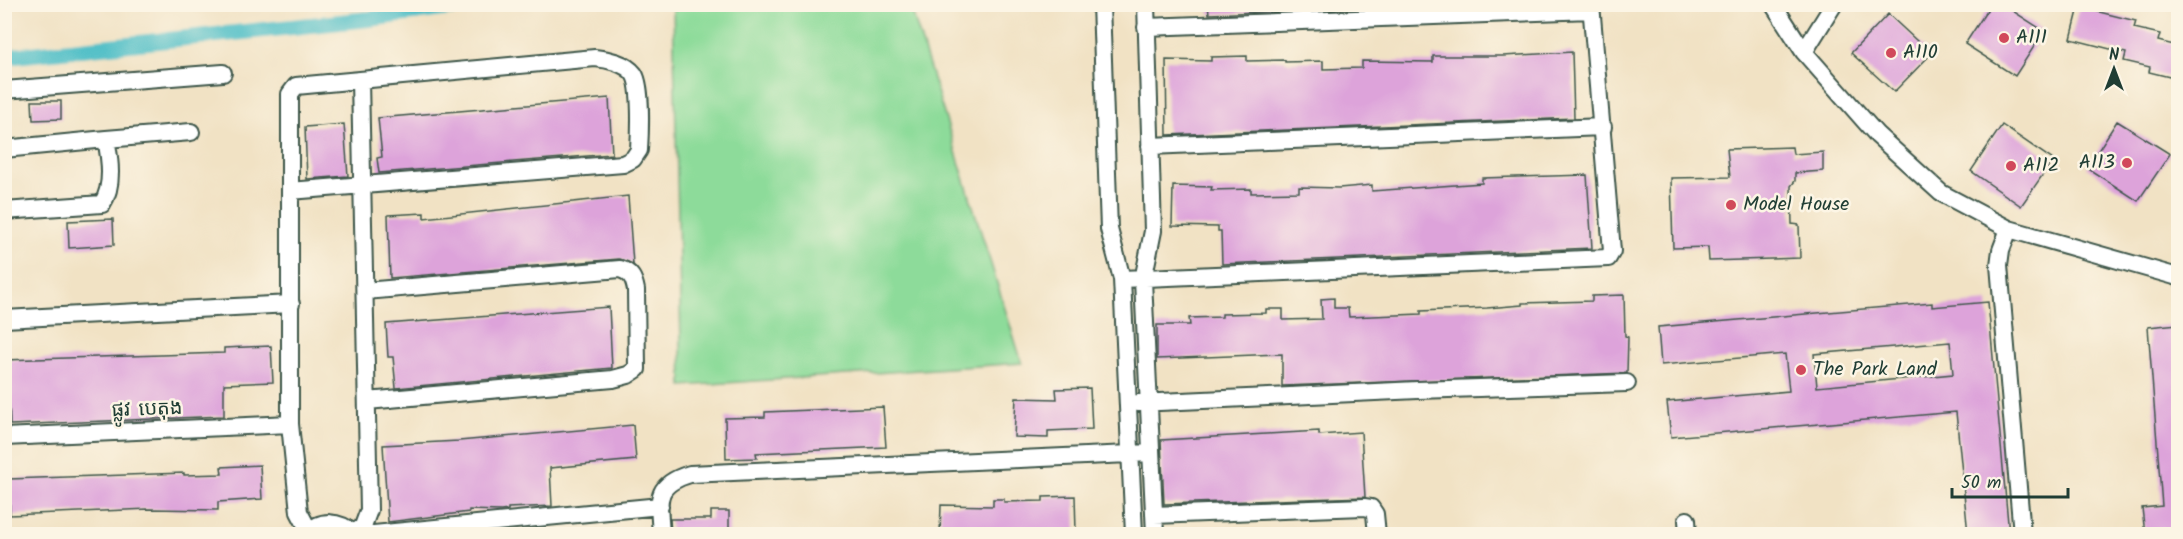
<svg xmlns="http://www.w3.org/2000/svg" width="2183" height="539" font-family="Kalam,'Noto Sans Khmer',sans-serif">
<rect width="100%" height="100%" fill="#fcf5e5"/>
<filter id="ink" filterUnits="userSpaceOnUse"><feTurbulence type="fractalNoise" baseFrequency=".0167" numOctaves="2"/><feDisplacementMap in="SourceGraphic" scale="12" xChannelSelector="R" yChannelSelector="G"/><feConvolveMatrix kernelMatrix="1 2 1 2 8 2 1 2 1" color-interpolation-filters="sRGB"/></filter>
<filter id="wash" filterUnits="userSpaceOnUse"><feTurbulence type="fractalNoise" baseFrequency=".008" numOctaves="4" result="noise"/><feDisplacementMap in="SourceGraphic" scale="24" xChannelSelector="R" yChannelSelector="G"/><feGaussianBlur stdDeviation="1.35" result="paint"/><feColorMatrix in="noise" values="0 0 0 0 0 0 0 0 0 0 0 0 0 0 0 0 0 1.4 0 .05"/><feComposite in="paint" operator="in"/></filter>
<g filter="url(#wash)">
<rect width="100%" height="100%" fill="#f1e2c4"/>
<path fill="#8ddb9a" stroke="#568c67" stroke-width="1.5" d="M 673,5 L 910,5 L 1022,363 L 682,386 Z"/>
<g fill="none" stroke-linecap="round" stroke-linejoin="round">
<path stroke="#51bfc7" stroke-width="16" d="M 4,57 L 369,19 L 477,4"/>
</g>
<g id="blocks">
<path fill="#dda3da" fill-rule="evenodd" d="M 1208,4 L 1367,4 L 1367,8 L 1209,14 Z
M 1991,4 L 2002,4 L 2044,31 L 2015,76 L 1965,44 Z
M 2079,7 L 2136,21 L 2134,28 L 2160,34 L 2158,41 L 2178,46 L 2178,79 L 2149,72 L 2150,67 L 2124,61 L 2126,53 L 2071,39 Z
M 1888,14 L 1931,54 L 1894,92 L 1851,53 Z
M 1572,52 L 1574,118 L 1167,135 L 1166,60 L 1211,61 L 1211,57 L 1247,56 L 1247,61 L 1285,60 L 1285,62 L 1323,61 L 1323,69 L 1362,68 L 1362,61 L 1433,62 L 1433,56 L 1503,56 Z
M 609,98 L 612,154 L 379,173 L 377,158 L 382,157 L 378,118 Z
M 32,101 L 61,101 L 61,119 L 33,120 Z
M 2117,121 L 2170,154 L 2138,201 L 2087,168 Z
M 344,124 L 348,176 L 307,179 L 305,127 Z
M 2002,125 L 2053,160 L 2021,206 L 1971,171 Z
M 1792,147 L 1793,154 L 1823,152 L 1823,171 L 1795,173 L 1795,181 L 1791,186 L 1792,224 L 1799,225 L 1800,258 L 1709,261 L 1708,247 L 1673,248 L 1671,178 L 1730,177 L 1727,149 Z
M 1587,175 L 1592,248 L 1222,264 L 1221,231 L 1218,231 L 1218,227 L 1172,226 L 1173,186 L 1212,187 L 1211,190 L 1251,189 L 1251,193 L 1299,192 L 1299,187 L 1339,188 L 1372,185 L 1372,191 L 1482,183 L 1482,178 Z
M 628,196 L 633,264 L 619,259 L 390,278 L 388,215 L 424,213 L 424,218 Z
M 113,219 L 114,245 L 69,248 L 68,221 Z
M 1624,295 L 1625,336 L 1628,337 L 1627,373 L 1282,386 L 1282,354 L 1157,359 L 1157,325 L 1190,325 L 1189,318 L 1222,317 L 1222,314 L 1266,313 L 1266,309 L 1283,309 L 1283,320 L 1322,319 L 1321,299 L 1334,298 L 1334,308 L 1348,308 L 1349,317 L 1421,314 L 1421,311 L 1487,308 L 1522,305 L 1522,303 L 1592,301 L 1592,296 Z
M 1988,302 L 2009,534 L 1968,534 L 1956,412 L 1671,437 L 1667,402 L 1789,391 L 1785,354 L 1661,365 L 1658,327 L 1932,303 L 1932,307 ZM 1950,342 L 1953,374 L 1817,387 L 1814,354 Z
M 609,307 L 612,368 L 396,388 L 393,357 L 388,357 L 386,324 Z
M 2178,324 L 2178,534 L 2145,534 L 2142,508 L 2162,506 L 2148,327 Z
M 271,346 L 273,382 L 224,384 L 224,416 L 10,425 L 9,396 L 4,396 L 4,360 L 224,353 L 224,348 Z
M 1090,388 L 1092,429 L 1048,431 L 1048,438 L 1014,437 L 1016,398 L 1057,399 L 1056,389 Z
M 883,407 L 886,447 L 756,453 L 757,458 L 726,459 L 725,418 L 765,417 L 765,412 Z
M 633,425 L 636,460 L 550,468 L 552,506 L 508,508 L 508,510 L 501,511 L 469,510 L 469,512 L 388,522 L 383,445 L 459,441 Z
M 1319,431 L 1319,435 L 1361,432 L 1365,497 L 1164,504 L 1161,440 Z
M 260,465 L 262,499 L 218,502 L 218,510 L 149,509 L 10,515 L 9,479 L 184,473 L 184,475 L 222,474 L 221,467 Z
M 1075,496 L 1076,532 L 940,534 L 941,505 L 993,506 L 993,499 L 1004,499 L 1004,502 L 1043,501 L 1043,497 Z
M 711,511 L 729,511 L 729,534 L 671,534 L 670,519 L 711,519 Z"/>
</g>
</g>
<g filter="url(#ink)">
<use href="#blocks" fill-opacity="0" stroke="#3e564a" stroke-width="1.5"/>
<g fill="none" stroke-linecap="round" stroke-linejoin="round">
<defs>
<path id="street" d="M 1101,4 L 1109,229 L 1122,279 L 1134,534
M 1146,4 L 1153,231 L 1143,280 L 1155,534
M 1773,4 L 1804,52 L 1877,135 L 1941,193 L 2009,229 L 2178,277
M 1146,27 L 1591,10
M 1804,52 L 1834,4
M 4,90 L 223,73
M 106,139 L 191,132
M 1150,146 L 1603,127
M 4,149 L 106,139 C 110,159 114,186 102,204 L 4,211
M 290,191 L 623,164 L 633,159 L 639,150 C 640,134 642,86 634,74 C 626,63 607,59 595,58 L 296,86 L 290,94 L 290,424 L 299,512 L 308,529 L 308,532
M 2009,229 L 2001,250 L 1999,265 L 2022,534
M 1122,279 L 1608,258 L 1612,251 L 1591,4
M 365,291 L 620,269 C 631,272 634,279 636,290 L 637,369 L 628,375 L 613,379 L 367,401
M 4,319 L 291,304
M 1138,403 L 1418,390 L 1627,383
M 4,437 L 290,424
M 1154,515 L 1364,507 L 1371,508 L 1375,514 L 1377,534
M 1687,520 L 1688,534
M 306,534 C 320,519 339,520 354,534 L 363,526 L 369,510 L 360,80
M 374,534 L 660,506
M 661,534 C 659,501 653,485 690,474 L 1151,453"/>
</defs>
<use href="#street" stroke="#3e564a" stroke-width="20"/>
<use href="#street" stroke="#fff" stroke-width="16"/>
</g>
</g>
<g fill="#d1495b" stroke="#fcf5e5" stroke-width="2">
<circle cx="2004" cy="38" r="6"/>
<circle cx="1891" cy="53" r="6"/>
<circle cx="2127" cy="163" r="6"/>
<circle cx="2011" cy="166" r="6"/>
<circle cx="1731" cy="205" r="6"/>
<circle cx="1801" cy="370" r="6"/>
</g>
<g text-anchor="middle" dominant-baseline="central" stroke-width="5" stroke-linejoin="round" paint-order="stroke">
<g font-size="20" fill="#1f3d34" stroke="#fcf5e5" text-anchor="start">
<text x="2016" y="38">A111</text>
<text x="1903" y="53">A110</text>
<text x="2115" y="163" text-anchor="end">A113</text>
<text x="2023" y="166">A112</text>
<text x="1743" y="205">Model House</text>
<text x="1813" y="370">The Park Land</text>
</g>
<g font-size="20" fill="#1f3d34" stroke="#fcf5e5">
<text transform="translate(147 410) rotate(-2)">ផ្លូវ បេតុង</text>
</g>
</g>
<rect width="2183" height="539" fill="none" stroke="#fcf5e5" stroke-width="24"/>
<g transform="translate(2114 69)" stroke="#fcf5e5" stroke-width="4.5" paint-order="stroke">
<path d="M0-4.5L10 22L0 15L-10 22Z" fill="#1f3d34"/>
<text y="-9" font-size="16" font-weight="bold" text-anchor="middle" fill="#1f3d34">N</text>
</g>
<path d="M1952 488v9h116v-9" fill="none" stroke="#1f3d34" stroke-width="3"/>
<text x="1961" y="488" font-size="18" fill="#1f3d34" stroke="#fcf5e5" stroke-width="4.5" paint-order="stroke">50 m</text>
</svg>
